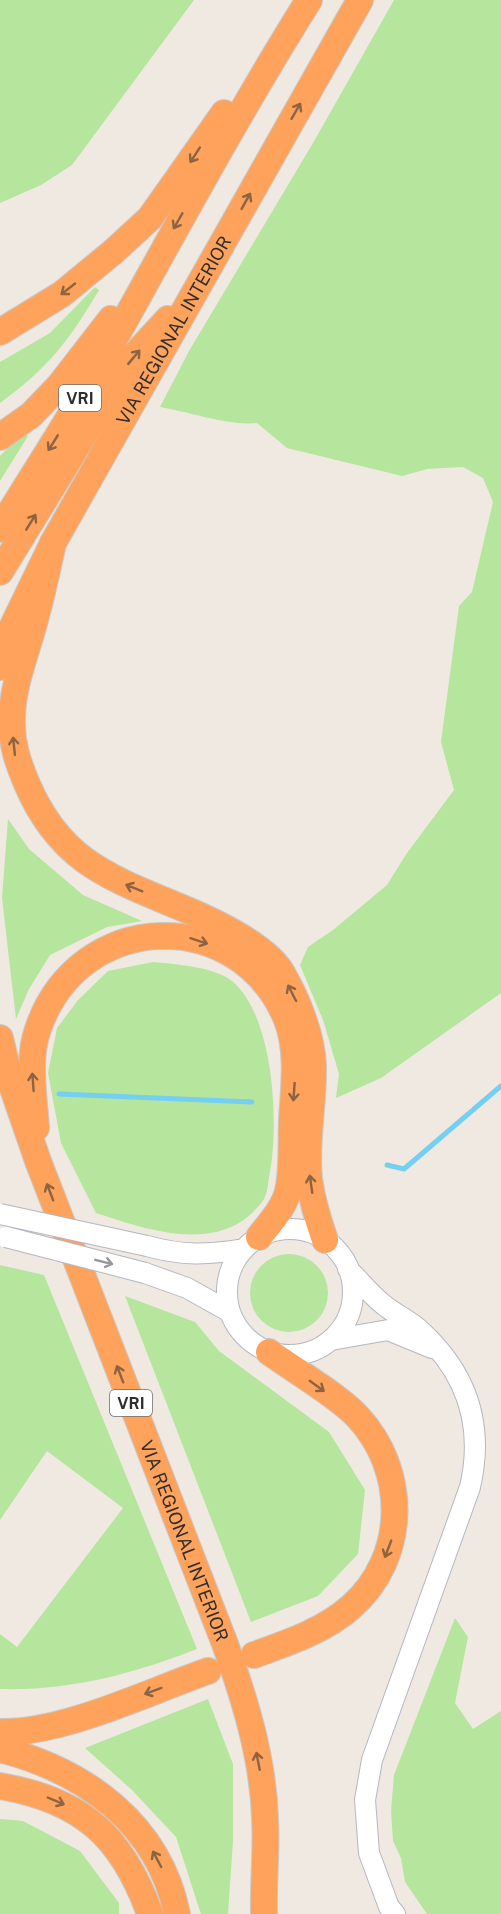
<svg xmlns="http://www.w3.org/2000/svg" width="501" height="1914" font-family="'Public Sans',sans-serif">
<rect width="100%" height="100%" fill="#efe9e1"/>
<path fill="#b6e59e" d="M 0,0 L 194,0 L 72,165 L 41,185 L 0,203 Z
M 394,0 L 501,0 L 501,993 L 381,1078 L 336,1098 L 339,1074 L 323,1020 L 300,965 L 308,947 L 333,930 L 387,885 L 407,853 L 454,790 L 441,742 L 459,606 L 472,592 L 493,502 L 483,478 L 463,467 L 427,469 L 402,476 L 287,448 L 257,423 C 229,426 190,412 160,407 L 189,351 L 313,143 Z
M 95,287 L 99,290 C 69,341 48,368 0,403 L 0,362 L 50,333 Z
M 23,433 L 28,436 L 0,481 L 0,456 Z
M 8,819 L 29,849 L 83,895 L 142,921 L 107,927 L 50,955 L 29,989 L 16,1019 L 2,898 Z
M 153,962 C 174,964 215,967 232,981 C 274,1016 279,1122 270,1172 C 268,1180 268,1192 264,1199 C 260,1206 248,1217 242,1221 C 200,1249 139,1227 96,1213 L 61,1143 L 48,1073 L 57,1028 L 78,1000 L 108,971 Z
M250 1293a39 39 0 1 1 78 0a39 39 0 1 1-78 0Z
M 0,1265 L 44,1275 L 197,1649 C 133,1674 69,1691 0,1689 L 0,1634 L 17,1647 L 123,1508 L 47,1451 L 0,1520 Z
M 125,1296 L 195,1322 L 219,1351 L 329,1432 L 365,1490 L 358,1554 L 318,1596 L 251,1622 Z
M 455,1618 L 468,1637 L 455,1703 L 473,1729 L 501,1711 L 501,1914 L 427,1914 L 405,1882 L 401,1858 L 393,1841 L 391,1811 L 394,1775 Z
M 208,1699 L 233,1764 L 233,1840 L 228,1914 L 201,1914 L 176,1837 L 132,1790 L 85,1748 Z
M 0,1819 L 23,1821 L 80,1851 L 119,1903 L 119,1914 L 0,1914 Z"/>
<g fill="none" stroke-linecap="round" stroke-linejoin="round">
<path stroke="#75cff0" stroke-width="5" d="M 59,1094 L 252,1102
M 387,1165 L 404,1169 L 501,1086"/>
<defs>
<path id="secondary" d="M227 1292a63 63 0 1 1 126 0a63 63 0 1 1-126 0Z
M 147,1246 C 183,1256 207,1255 244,1249
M 348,1269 C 360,1281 371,1295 384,1305 C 396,1315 411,1321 422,1332 C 468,1375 484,1427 470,1487 L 372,1760 L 365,1800 L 369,1853 L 389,1907 L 395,1914
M 145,1273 L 187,1288 L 230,1312
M 331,1340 L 388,1330 L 432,1348"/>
<g id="highway">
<path d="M 0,332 L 62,294 L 113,252 L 150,218 L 224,113"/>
<path d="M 0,437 L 31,415 L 59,386 L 111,319"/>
<path d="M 0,529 C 32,476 67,424 97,370 C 167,246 233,121 309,0"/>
<path d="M 53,543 C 47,571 41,599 33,627 C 25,656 12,688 12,719 C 11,743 18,763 27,784 C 60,861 108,877 180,907 C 209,919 266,945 282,973 C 297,999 312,1035 313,1066 C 314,1103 305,1142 309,1179 C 312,1201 318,1220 325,1240"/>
<path d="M 0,572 L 130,360 L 168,319"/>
<path id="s1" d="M 0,667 L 6,640 L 53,543 L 360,0"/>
<path id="s2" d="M 0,1038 L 10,1080 L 38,1161 L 225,1644 C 245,1700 263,1758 265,1818 C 267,1850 263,1882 264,1914"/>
<path d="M 36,1128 C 34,1095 27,1060 38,1029 C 79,909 240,904 287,1020 C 299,1051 294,1087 292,1119 C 291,1142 293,1169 288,1191 C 284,1208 269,1224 259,1237"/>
<path d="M 254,1655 C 287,1643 324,1631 351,1607 C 408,1557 408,1470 357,1416 C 337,1395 294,1370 269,1352"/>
<path d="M 0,1732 C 62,1734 148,1692 208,1671"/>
<path d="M 0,1749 C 85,1771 159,1824 177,1914"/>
<path d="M 0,1786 C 82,1800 122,1836 150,1914"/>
</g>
</defs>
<use href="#secondary" stroke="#b4b7c1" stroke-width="22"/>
<use href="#highway" stroke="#c9c9c9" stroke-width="28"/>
<use href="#secondary" stroke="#fff" stroke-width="20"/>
<use href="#highway" stroke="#ffa35c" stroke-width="26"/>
<defs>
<path id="secondary-bridge" d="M 0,1214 L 147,1246
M 6,1237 L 145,1273"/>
</defs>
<use href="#secondary-bridge" stroke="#b4b7c1" stroke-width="22" stroke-linecap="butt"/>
<use href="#secondary-bridge" stroke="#fff" stroke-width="20"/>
</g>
<defs><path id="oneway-shaft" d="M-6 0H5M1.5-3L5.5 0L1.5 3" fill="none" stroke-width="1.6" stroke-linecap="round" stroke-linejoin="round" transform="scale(1.5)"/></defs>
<g stroke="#8c6343">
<use href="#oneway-shaft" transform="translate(296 111) rotate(-60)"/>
<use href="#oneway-shaft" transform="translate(195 155) rotate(123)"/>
<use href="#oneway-shaft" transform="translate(246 201) rotate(-61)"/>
<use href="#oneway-shaft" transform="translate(178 221) rotate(120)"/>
<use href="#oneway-shaft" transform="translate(68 289) rotate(142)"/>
<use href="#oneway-shaft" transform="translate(134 357) rotate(-50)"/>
<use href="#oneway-shaft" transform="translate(53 443) rotate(122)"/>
<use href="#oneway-shaft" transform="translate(31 522) rotate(-58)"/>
<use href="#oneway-shaft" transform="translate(14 746) rotate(-96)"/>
<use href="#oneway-shaft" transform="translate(134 888) rotate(-158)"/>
<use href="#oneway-shaft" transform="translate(199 941) rotate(18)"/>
<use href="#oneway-shaft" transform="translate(292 993) rotate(-117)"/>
<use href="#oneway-shaft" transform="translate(33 1082) rotate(-94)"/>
<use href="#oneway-shaft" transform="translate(294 1092) rotate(94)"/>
<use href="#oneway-shaft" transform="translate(311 1184) rotate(-98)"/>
<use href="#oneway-shaft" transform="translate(50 1192) rotate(-111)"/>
<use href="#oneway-shaft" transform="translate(120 1374) rotate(-111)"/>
<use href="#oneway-shaft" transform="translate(317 1386) rotate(36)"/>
<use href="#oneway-shaft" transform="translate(388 1549) rotate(111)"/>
<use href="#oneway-shaft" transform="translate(153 1691) rotate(160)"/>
<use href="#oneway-shaft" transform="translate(258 1761) rotate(-101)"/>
<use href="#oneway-shaft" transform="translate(56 1801) rotate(23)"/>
<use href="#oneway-shaft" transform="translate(157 1859) rotate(-118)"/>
</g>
<use stroke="#969696" href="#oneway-shaft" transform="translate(104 1262) rotate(14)"/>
<g text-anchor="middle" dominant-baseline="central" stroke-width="6" stroke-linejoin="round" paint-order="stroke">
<g fill="#fff" stroke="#6d6d6d" stroke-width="1.5">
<rect x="59" y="385" width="42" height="26" rx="4.5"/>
<rect x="110" y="1390" width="42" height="26" rx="4.5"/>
</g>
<g font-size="16" font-weight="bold" fill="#2e2e2e">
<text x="80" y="398">VRI</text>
<text x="131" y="1403">VRI</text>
</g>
<g font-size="18" fill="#2e2e2e" stroke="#fff">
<text stroke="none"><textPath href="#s1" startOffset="380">VIA REGIONAL INTERIOR</textPath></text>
<text stroke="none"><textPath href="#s2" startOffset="536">VIA REGIONAL INTERIOR</textPath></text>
</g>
</g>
</svg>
